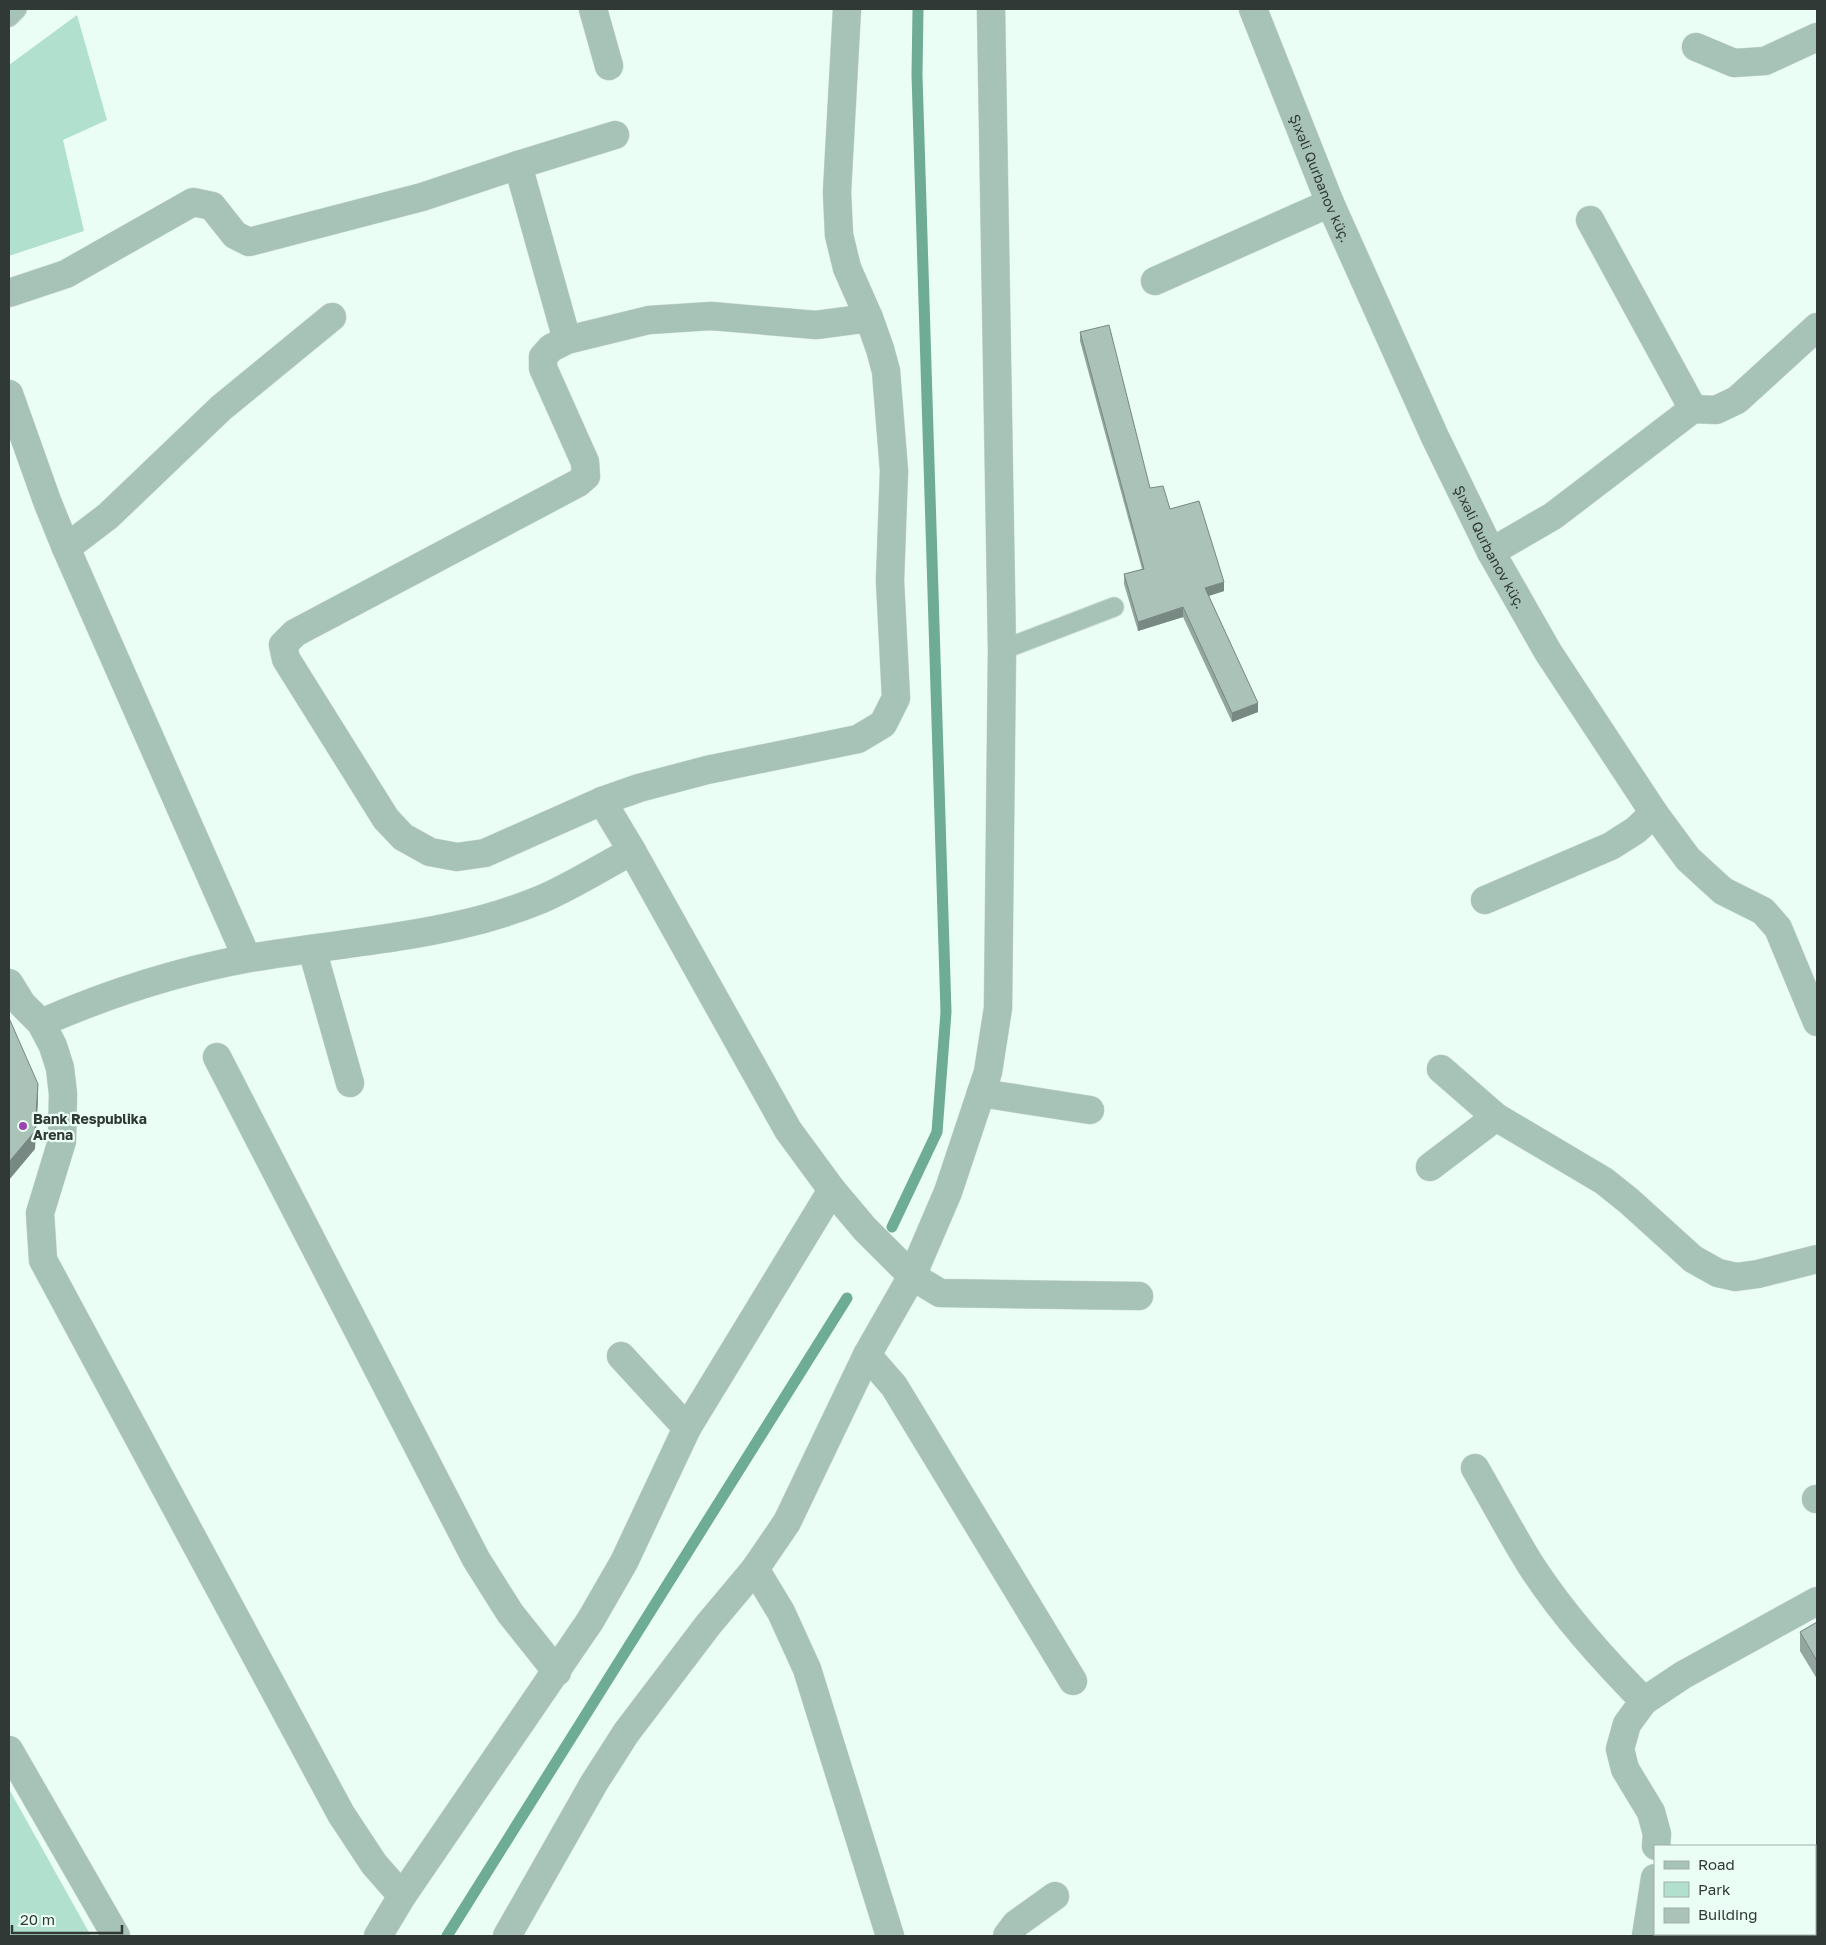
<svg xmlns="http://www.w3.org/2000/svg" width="1826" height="1945" font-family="'Golos Text',sans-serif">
<rect width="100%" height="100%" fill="#eafef6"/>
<path fill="#b2e0ce" d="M 77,15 L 107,120 L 63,140 L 84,231 L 9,256 L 9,65 Z
M 9,1789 L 91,1936 L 9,1936 Z"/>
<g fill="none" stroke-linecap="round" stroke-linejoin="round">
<path stroke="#6eac95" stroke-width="11" d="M 892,1227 L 937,1132 L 946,1012 L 917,75 L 918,9
M 447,1936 L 847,1298"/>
<defs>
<path id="service" d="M 9,17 L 17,9
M 1002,650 L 1114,607"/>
<g id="minor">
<path d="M 593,9 L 609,66"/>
<path d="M 847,9 L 837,192 L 839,235 L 847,268 L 869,318 L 880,349 L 886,371 L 894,471 L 890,581 L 896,698 L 883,724 L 858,739 L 707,770 L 639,788 L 602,801 L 632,851 L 788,1130 L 832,1190 L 865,1229 L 912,1276 L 940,1293 L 1139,1296"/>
<path id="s1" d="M 1253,9 L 1330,203 L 1435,437 L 1491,552 L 1548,652 L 1654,813 L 1688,859 L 1723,891 L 1763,911 L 1778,928 L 1817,1022"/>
<path d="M 1696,47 L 1734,63 L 1765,61 L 1817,37"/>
<path d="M 518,165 L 567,340"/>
<path d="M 1590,220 L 1693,409"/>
<path d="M 1155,281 L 1330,203"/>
<path d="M 9,293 L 66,274 L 193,202 L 212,206 L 235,235 L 249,242 L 422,197 L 518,165 L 615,135"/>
<path d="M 9,394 L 47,501 L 66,548 L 247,958"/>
<path d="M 66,548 L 108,516 L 221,408 L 332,317"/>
<path d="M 1491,552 L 1553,516 L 1693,409 L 1716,410 L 1737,400 L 1817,327"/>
<path d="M 602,801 L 485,853 L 457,857 L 430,852 L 403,837 L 386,819 L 286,659 L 283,645 L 295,633 L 578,483 L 586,476 L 585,462 L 543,368 L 543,357 L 551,348 L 567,340 L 649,320 L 711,316 L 816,325 L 869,318"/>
<path d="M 1485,900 L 1611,846 L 1636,830 L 1654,813"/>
<path d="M 312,949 L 350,1083"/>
<path d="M 9,983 L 22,1004 L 41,1023 L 53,1046 L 60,1068 L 63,1094 L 62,1141 L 40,1213 L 43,1260 L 341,1814 L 374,1864 L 402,1896"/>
<path d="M 41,1023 C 107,994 178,971 250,958 C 319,946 390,941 459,925 C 487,919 515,910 542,899 C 572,886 602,867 632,851"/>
<path d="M 217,1057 L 476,1559 L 510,1613 L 557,1672"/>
<path d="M 1441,1069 L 1496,1117 L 1604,1181 L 1629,1201 L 1693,1259 L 1718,1273 L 1736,1277 L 1758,1274 L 1817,1259"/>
<path d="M 981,1093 L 1090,1110"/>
<path d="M 1430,1167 L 1496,1117"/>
<path d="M 867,1355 L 894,1386 L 1073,1681"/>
<path d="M 621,1356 L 687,1428"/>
<path d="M 1475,1468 C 1494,1501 1512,1535 1532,1567 C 1564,1616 1603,1659 1644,1701"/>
<path d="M 1816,1499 L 1817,1499"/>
<path d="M 755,1569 L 781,1612 L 807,1669 L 890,1936"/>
<path d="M 9,1750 L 116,1936"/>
<path d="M 1656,1846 L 1657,1834 L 1651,1812 L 1625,1769 L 1620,1749 L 1627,1724 L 1644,1701 L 1683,1675 L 1817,1601"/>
<path d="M 378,1936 L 402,1896 L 590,1621 L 624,1562 L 687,1428 L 832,1190"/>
<path d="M 507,1936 L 594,1783 L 626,1733 L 708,1625 L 755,1569 L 787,1522 L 867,1355 L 912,1276 L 948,1192 L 988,1072 L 998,1008 L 1002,650 L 991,9"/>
<path d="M 1007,1936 L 1016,1924 L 1055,1896"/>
<path d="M 1646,1936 L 1655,1878"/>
</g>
</defs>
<use href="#service" stroke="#c9dbd3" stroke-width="21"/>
<use href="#minor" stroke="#c9dbd3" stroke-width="29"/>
<use href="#service" stroke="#a7c2b7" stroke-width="19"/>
<use href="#minor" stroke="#a7c2b7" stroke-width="28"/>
</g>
<path fill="#93a79f" d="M 1080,332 L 1150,488 L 1170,509 L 1224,591 L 1209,596 L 1258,712 L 1232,722 L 1183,617 L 1138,631 L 1124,584 L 1124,574 L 1142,569 L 1080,341 Z
M 1817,1622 L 1817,1679 L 1800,1651 L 1800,1632 Z"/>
<path fill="#788882" d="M 1224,582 L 1224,591 L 1205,597 L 1205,588 Z
M 1183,607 L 1183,617 L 1138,631 L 1138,622 Z
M 1258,703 L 1258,712 L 1232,722 L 1232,713 Z
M 38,1084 L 38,1102 L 35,1149 L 9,1180 L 9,1162 Z"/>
<path fill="#abc2b9" stroke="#788882" d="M 1109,325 L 1150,488 L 1163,486 L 1170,509 L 1199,501 L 1224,582 L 1205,588 L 1258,703 L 1232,713 L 1183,607 L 1138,622 L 1124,574 L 1144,569 L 1080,332 Z
M 9,1018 L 38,1084 L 35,1131 L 9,1162 Z
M 1817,1622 L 1817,1661 L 1800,1632 Z"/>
<circle fill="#9b43b0" stroke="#eafef6" stroke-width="2" cx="23" cy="1126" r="5"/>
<g text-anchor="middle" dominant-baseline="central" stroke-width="4.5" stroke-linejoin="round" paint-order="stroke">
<g font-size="14" fill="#303936" stroke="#eafef6">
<text stroke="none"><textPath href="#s1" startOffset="182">Şıxəli Qurbanov küç.</textPath></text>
<text stroke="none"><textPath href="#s1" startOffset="588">Şıxəli Qurbanov küç.</textPath></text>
</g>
<g font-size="14" font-weight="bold" fill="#303936" stroke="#eafef6" text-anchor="start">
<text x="33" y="1118">Bank Respublika<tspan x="33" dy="16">Arena</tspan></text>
</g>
</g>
<rect width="1826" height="1945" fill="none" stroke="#303936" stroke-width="20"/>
<rect x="1654" y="1845" width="162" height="90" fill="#eafef6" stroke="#a0afa9"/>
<rect x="1664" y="1861" width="25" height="8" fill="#a7c2b7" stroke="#a0afa9"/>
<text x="1698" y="1870" font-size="15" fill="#303936">Road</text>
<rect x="1664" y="1882" width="25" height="15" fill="#b2e0ce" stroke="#a0afa9"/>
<text x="1698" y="1895" font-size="15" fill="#303936">Park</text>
<rect x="1664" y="1908" width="25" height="15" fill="#abc2b9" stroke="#a0afa9"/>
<text x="1698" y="1920" font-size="15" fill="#303936">Building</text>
<path d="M12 1925v8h110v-8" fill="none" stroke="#303936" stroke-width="2.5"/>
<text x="20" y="1925" font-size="15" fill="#303936" stroke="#eafef6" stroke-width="4" paint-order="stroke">20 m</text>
</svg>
